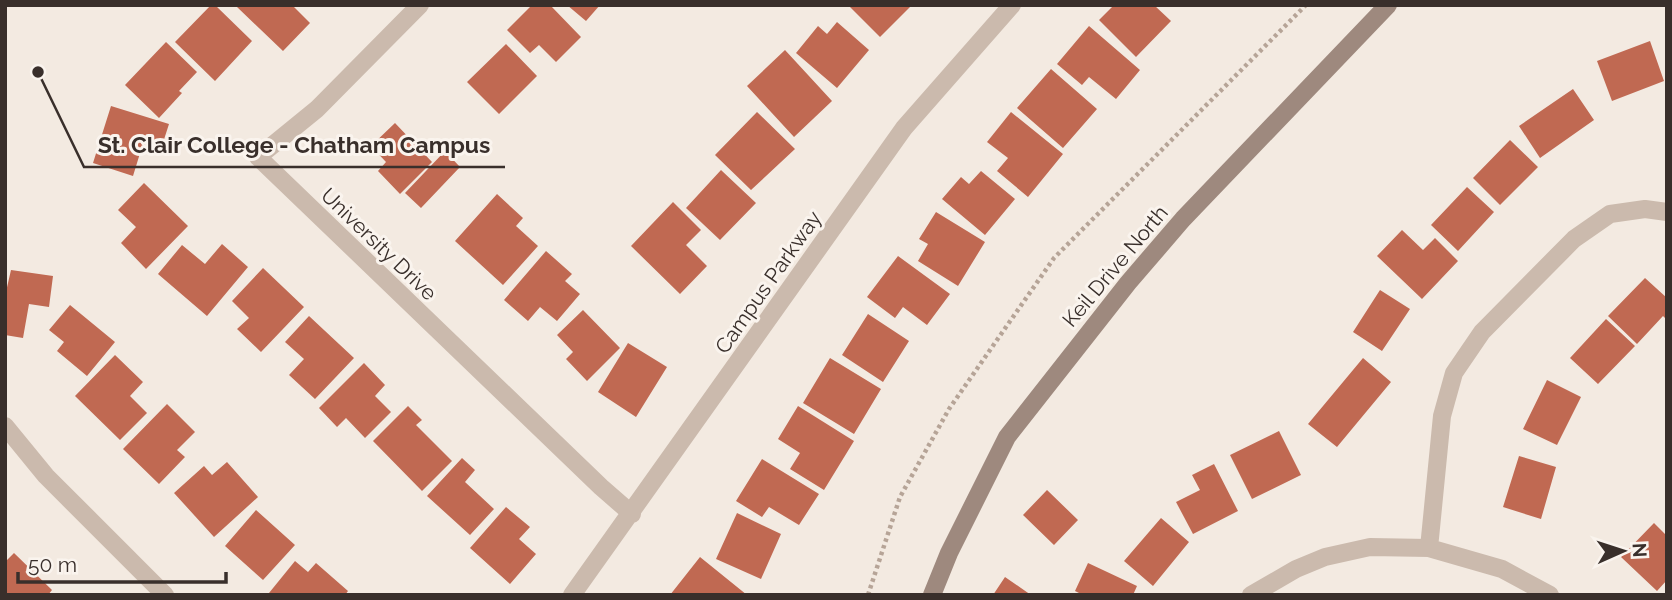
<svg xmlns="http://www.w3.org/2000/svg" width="1672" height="600" font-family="Raleway,sans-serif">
<rect width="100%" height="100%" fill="#f3eae1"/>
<path fill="#c06952" d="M 211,5 L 215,5 L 252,41 L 215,81 L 175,42 Z
M 239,5 L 292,5 L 310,23 L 283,51 L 237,7 Z
M 532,5 L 550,5 L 581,37 L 556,62 L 539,45 L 530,53 L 507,30 Z
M 567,5 L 600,5 L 586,21 Z
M 848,5 L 912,5 L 880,37 Z
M 1114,5 L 1154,5 L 1171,21 L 1136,57 L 1099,20 Z
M 837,22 L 869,50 L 837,88 L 796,53 L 818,26 L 827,34 Z
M 1089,26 L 1140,70 L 1116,99 L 1089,77 L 1082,85 L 1057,64 Z
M 1650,41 L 1664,81 L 1612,101 L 1597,61 Z
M 166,42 L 197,72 L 179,91 L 182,93 L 159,118 L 125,85 Z
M 506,44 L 537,76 L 499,114 L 467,82 Z
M 785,50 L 832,101 L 794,137 L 747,86 Z
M 1051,69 L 1097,109 L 1063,148 L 1017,108 Z
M 1573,89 L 1594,120 L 1540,158 L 1519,126 Z
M 111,106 L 169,124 L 159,155 L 141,150 L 133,176 L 93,163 Z
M 757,112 L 795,149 L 751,190 L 715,155 Z
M 1011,112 L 1063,154 L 1028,197 L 997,171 L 1008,158 L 987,142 Z
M 395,123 L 432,162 L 400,194 L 378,171 L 386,162 L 371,146 Z
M 1510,140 L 1538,167 L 1500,205 L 1473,178 Z
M 445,151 L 460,167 L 421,208 L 405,193 Z
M 721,170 L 756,203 L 720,240 L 686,208 Z
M 981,171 L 1015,199 L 985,235 L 942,199 L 961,177 L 969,184 Z
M 144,183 L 188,226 L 146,269 L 121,243 L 136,227 L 118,210 Z
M 1467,187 L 1494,212 L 1458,251 L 1431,225 Z
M 497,194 L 523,218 L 516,226 L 538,246 L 503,285 L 455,241 Z
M 673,202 L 701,230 L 686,245 L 707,266 L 680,294 L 631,246 Z
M 936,212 L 985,242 L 958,286 L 918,261 L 928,244 L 919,239 Z
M 1402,230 L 1423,250 L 1435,238 L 1458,261 L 1422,299 L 1377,256 Z
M 222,244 L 248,267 L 207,316 L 158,274 L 182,245 L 205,264 Z
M 546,251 L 572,274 L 565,281 L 580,294 L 557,321 L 540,307 L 528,321 L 504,300 Z
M 898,256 L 950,294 L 927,325 L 903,307 L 895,318 L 867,297 Z
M 263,268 L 304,307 L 261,352 L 237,329 L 249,318 L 232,301 Z
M 11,270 L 53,276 L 49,307 L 29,304 L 23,338 L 5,335 L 5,296 Z
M 1645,278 L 1667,298 L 1667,320 L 1663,316 L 1637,344 L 1608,316 Z
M 1380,290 L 1410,309 L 1382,351 L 1353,332 Z
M 70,305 L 115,342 L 87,376 L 57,351 L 64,342 L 49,330 Z
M 583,310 L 620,348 L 587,381 L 566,359 L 573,352 L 557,335 Z
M 868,314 L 909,341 L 883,382 L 842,355 Z
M 309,316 L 354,358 L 315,399 L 289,375 L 304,359 L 285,342 Z
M 1606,319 L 1635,346 L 1598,384 L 1570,358 Z
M 628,343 L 667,367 L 636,417 L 598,392 Z
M 115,355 L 143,382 L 130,396 L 147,413 L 120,440 L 75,396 Z
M 830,358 L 881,389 L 854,434 L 803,403 Z
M 1363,358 L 1391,382 L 1337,447 L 1308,424 Z
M 364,363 L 385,385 L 375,396 L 391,412 L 365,438 L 346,418 L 337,427 L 319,408 Z
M 1547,380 L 1581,397 L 1557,445 L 1523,429 Z
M 167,404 L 195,432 L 177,450 L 185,457 L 159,484 L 123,449 Z
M 408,406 L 422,420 L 416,425 L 452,461 L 422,491 L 373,441 Z
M 798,406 L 854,441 L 824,490 L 790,469 L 800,453 L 778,439 Z
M 1279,431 L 1301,475 L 1252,499 L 1230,455 Z
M 1519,456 L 1556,467 L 1541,519 L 1503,507 Z
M 462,458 L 475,470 L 465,482 L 494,509 L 470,535 L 427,496 Z
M 762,459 L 819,494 L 799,525 L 769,507 L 762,517 L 736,501 Z
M 227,462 L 258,497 L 214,537 L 174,493 L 204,466 L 212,475 Z
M 1214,464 L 1238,511 L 1193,534 L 1176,502 L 1200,490 L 1192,475 Z
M 1047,490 L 1078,520 L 1054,545 L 1023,515 Z
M 506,507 L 530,527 L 519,539 L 536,554 L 510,584 L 470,548 Z
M 256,510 L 295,545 L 263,580 L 225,546 Z
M 737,513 L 781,534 L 761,579 L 716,559 Z
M 1161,518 L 1189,542 L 1153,586 L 1124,561 Z
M 1654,523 L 1667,536 L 1667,580 L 1657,591 L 1621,557 Z
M 14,553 L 52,590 L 48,595 L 5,595 L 5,562 Z
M 700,557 L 747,595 L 670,595 Z
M 295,561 L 308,572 L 316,563 L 348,591 L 345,595 L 272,595 L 269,593 Z
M 1088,563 L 1137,586 L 1133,595 L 1083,595 L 1075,591 Z
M 1005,577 L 1031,595 L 993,595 Z"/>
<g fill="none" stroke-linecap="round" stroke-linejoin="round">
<path stroke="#b6a497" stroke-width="4.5" stroke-dasharray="3.5 3.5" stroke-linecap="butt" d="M 868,595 L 900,497 L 949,409 L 1054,258 L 1306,5"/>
<path stroke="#cbbaad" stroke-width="18" d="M 420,5 L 317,109 L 258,157 L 601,487 L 632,514
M 5,426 L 46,476 L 165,595
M 1429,548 L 1442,416 L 1454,373 L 1482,332 L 1574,239 L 1610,214 L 1645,209 L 1667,212
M 572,595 L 904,128 L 1012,5
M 1251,595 L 1296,569 L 1325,557 L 1370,547 L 1429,548 L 1502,569 L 1550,595"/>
<path stroke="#9e897e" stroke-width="18" d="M 932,595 L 949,553 L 1007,437 L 1128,283 L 1183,219 L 1388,5"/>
</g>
<g text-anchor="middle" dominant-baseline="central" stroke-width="6" stroke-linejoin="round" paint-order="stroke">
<g font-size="21" fill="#392f2b" stroke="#faf4ee">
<text transform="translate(379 244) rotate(44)">University Drive</text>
<text transform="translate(1115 266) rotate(-50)">Keil Drive North</text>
<text transform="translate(768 282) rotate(-55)">Campus Parkway</text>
</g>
</g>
<path fill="none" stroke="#392f2b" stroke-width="2.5" d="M38 72L84 167H505"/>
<circle fill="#392f2b" stroke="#faf4ee" stroke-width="2.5" cx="38" cy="72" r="7"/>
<g font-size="23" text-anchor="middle" font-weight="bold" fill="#392f2b" stroke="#faf4ee" stroke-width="6" stroke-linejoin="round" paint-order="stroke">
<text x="294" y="153">St. Clair College - Chatham Campus</text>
</g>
<rect width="1672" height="600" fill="none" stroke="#392f2b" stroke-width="14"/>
<g transform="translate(1623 551) rotate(87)" stroke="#faf4ee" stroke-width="5" paint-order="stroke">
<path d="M0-5L12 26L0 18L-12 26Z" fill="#392f2b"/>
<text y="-10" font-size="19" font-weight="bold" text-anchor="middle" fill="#392f2b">N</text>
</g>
<path d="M18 572v10h208v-10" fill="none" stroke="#392f2b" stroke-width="3.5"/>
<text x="28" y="572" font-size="21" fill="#392f2b" stroke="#faf4ee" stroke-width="5" paint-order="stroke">50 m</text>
</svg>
